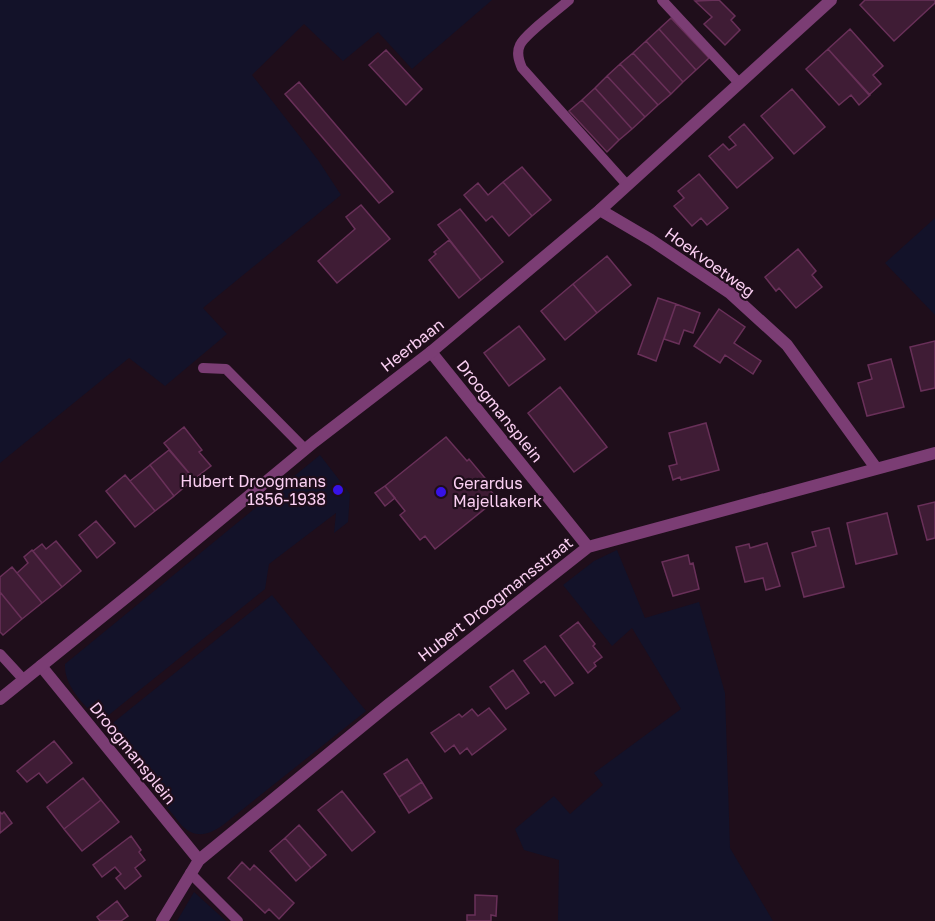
<svg xmlns="http://www.w3.org/2000/svg" width="935" height="921" font-family="'Golos Text',sans-serif">
<rect width="100%" height="100%" fill="#1f0e1b"/>
<path fill="#131229" d="M 0,0 L 492,0 L 412,69 L 378,32 L 343,61 L 304,24 L 252,75 L 318,160 L 341,195 L 203,308 L 227,334 L 165,386 L 129,358 L 0,463 Z
M 935,218 L 935,315 L 885,263 Z
M 320,455 L 350,494 L 348,522 L 334,533 L 336,513 L 269,564 L 265,589 L 110,714 L 104,718 L 97,718 C 82,703 64,685 65,664 Z
M 617,550 L 645,618 L 699,602 L 725,693 L 730,848 L 773,921 L 558,921 L 559,860 L 524,850 L 515,829 L 554,796 L 570,814 L 603,785 L 594,773 L 681,709 L 632,628 L 612,646 L 563,585 L 594,561 Z
M 272,595 L 366,711 L 223,825 C 209,835 196,839 182,826 L 111,737 L 111,727 L 114,722 Z
M 194,892 L 226,921 L 177,921 Z"/>
<path fill="#3f1c35" stroke="#693059" stroke-width="1.5" d="M 719,0 L 735,16 L 731,20 L 740,30 L 725,45 L 704,24 L 712,17 L 695,1 Z
M 865,0 L 935,0 L 935,3 L 894,41 L 860,5 Z
M 671,18 L 709,58 L 696,70 L 659,29 Z
M 659,29 L 696,70 L 683,82 L 646,41 Z
M 850,29 L 883,66 L 873,75 L 881,84 L 869,95 L 828,49 Z
M 646,41 L 683,82 L 671,94 L 633,53 Z
M 828,49 L 870,95 L 859,105 L 851,95 L 839,105 L 806,69 Z
M 386,50 L 422,89 L 406,105 L 369,65 Z
M 633,53 L 671,94 L 658,105 L 620,64 Z
M 620,64 L 658,105 L 645,117 L 607,76 Z
M 607,76 L 645,117 L 632,129 L 595,88 Z
M 299,82 L 393,192 L 379,203 L 285,94 Z
M 595,88 L 632,129 L 619,140 L 582,100 Z
M 792,89 L 825,127 L 794,154 L 761,116 Z
M 582,100 L 619,140 L 607,152 L 569,111 Z
M 744,124 L 773,158 L 737,188 L 709,156 L 723,144 L 729,150 L 736,145 L 729,137 Z
M 522,167 L 551,200 L 532,216 L 503,182 Z
M 699,174 L 728,208 L 707,225 L 701,218 L 692,226 L 674,206 L 684,198 L 678,191 Z
M 503,182 L 532,216 L 509,236 L 492,216 L 486,221 L 464,195 L 478,183 L 488,195 Z
M 361,205 L 390,239 L 337,283 L 318,261 L 355,229 L 346,217 Z
M 460,209 L 503,262 L 481,280 L 438,225 Z
M 449,240 L 481,280 L 459,298 L 429,260 L 436,254 L 434,252 Z
M 798,249 L 816,271 L 812,275 L 822,287 L 796,308 L 779,288 L 776,291 L 765,277 Z
M 607,256 L 631,285 L 597,313 L 573,284 Z
M 573,284 L 597,313 L 565,340 L 541,311 Z
M 658,298 L 676,304 L 656,361 L 638,354 Z
M 676,304 L 700,313 L 693,333 L 684,330 L 679,344 L 664,339 Z
M 719,309 L 745,327 L 734,343 L 761,361 L 753,374 L 725,355 L 720,363 L 694,346 Z
M 519,326 L 545,359 L 509,386 L 484,353 Z
M 935,341 L 935,388 L 921,391 L 910,347 Z
M 891,359 L 904,407 L 867,416 L 858,383 L 872,379 L 868,365 Z
M 560,387 L 607,447 L 574,472 L 528,413 Z
M 706,423 L 719,470 L 681,480 L 680,477 L 673,480 L 669,466 L 677,464 L 669,433 Z
M 184,427 L 202,450 L 199,452 L 211,466 L 194,479 L 164,443 Z
M 446,437 L 467,461 L 469,459 L 490,484 L 487,486 L 497,499 L 435,549 L 425,536 L 420,540 L 400,515 L 405,511 L 385,486 Z
M 169,450 L 194,479 L 174,496 L 150,465 Z
M 150,465 L 174,496 L 155,511 L 130,481 Z
M 125,475 L 155,511 L 135,527 L 106,491 Z
M 385,486 L 395,498 L 385,506 L 375,493 Z
M 935,502 L 935,538 L 927,540 L 918,506 Z
M 887,513 L 897,554 L 856,564 L 847,523 Z
M 96,521 L 115,543 L 97,558 L 79,535 Z
M 829,528 L 844,587 L 804,597 L 792,553 L 816,546 L 812,532 Z
M 56,541 L 81,571 L 62,587 L 33,551 L 42,544 L 46,549 Z
M 767,543 L 780,586 L 766,590 L 763,578 L 745,582 L 736,547 L 749,544 L 750,548 Z
M 32,550 L 62,587 L 42,603 L 17,573 L 28,563 L 24,557 Z
M 688,555 L 690,564 L 693,563 L 699,589 L 673,596 L 662,562 Z
M 12,567 L 42,603 L 22,619 L 0,592 L 0,577 Z
M 0,592 L 22,619 L 3,635 L 0,632 Z
M 578,622 L 595,644 L 593,646 L 602,657 L 594,663 L 596,666 L 588,673 L 560,636 Z
M 545,646 L 573,683 L 555,696 L 544,681 L 541,683 L 524,661 Z
M 513,670 L 529,693 L 506,709 L 490,687 Z
M 489,708 L 506,729 L 472,755 L 467,748 L 460,754 L 454,745 L 445,752 L 431,733 L 459,714 L 462,717 L 472,709 L 478,716 Z
M 54,741 L 72,763 L 47,783 L 39,773 L 27,782 L 17,771 Z
M 407,759 L 422,782 L 399,797 L 384,774 Z
M 83,778 L 101,800 L 64,829 L 47,807 Z
M 422,782 L 432,798 L 409,813 L 399,797 Z
M 342,791 L 375,832 L 352,851 L 318,810 Z
M 101,800 L 119,822 L 82,851 L 64,829 Z
M 0,812 L 2,814 L 4,812 L 12,823 L 0,833 Z
M 299,825 L 326,855 L 311,868 L 285,838 Z
M 131,836 L 141,850 L 139,852 L 145,860 L 135,868 L 141,876 L 125,889 L 116,878 L 121,874 L 115,867 L 102,877 L 93,865 Z
M 285,838 L 311,868 L 296,881 L 270,851 Z
M 242,862 L 250,870 L 254,865 L 294,903 L 279,919 L 269,909 L 265,913 L 228,878 Z
M 475,895 L 497,896 L 496,916 L 491,915 L 491,921 L 467,921 L 467,915 L 475,915 Z
M 117,901 L 128,916 L 121,921 L 100,921 L 97,917 Z"/>
<g fill="none" stroke-linecap="round" stroke-linejoin="round">
<path stroke="#7b3d74" stroke-width="10" d="M 569,0 C 559,9 524,35 520,45 C 516,53 519,61 522,68 L 627,185
M 662,0 L 739,83
M 203,368 L 226,369 L 305,449
M 0,654 L 24,680
M 190,873 L 238,921"/>
<path stroke="#7b3d74" stroke-width="12" d="M 600,210 L 651,240 L 730,293 L 787,345 L 876,468
M 431,352 L 588,547
M 41,666 L 199,860
M 162,921 L 199,860 L 388,705 L 588,547 L 935,453"/>
<path stroke="#7b3d74" stroke-width="12" d="M 0,699 L 139,587 L 314,442 L 431,352 L 600,210 L 831,0"/>
</g>
<g fill="#3712e6" stroke="#1f0e1b" stroke-width="2">
<circle cx="338" cy="490" r="6"/>
<circle cx="441" cy="492" r="6"/>
</g>
<g text-anchor="middle" dominant-baseline="central" stroke-width="4.5" stroke-linejoin="round" paint-order="stroke">
<g font-size="16" fill="#fbd0f3" stroke="#1f0e1b">
<text transform="translate(710 262) rotate(36)">Hoekvoetweg</text>
<text transform="translate(412 345) rotate(-38)">Heerbaan</text>
<text transform="translate(500 411) rotate(51)">Droogmansplein</text>
<text transform="translate(495 599) rotate(-38)">Hubert Droogmansstraat</text>
<text transform="translate(133 753) rotate(51)">Droogmansplein</text>
</g>
<g font-size="16" fill="#fbd0f3" stroke="#1f0e1b" text-anchor="end">
<text x="326" y="481">Hubert Droogmans<tspan x="326" dy="18">1856-1938</tspan></text>
<text x="453" y="483" text-anchor="start">Gerardus<tspan x="453" dy="18">Majellakerk</tspan></text>
</g>
</g>
</svg>
